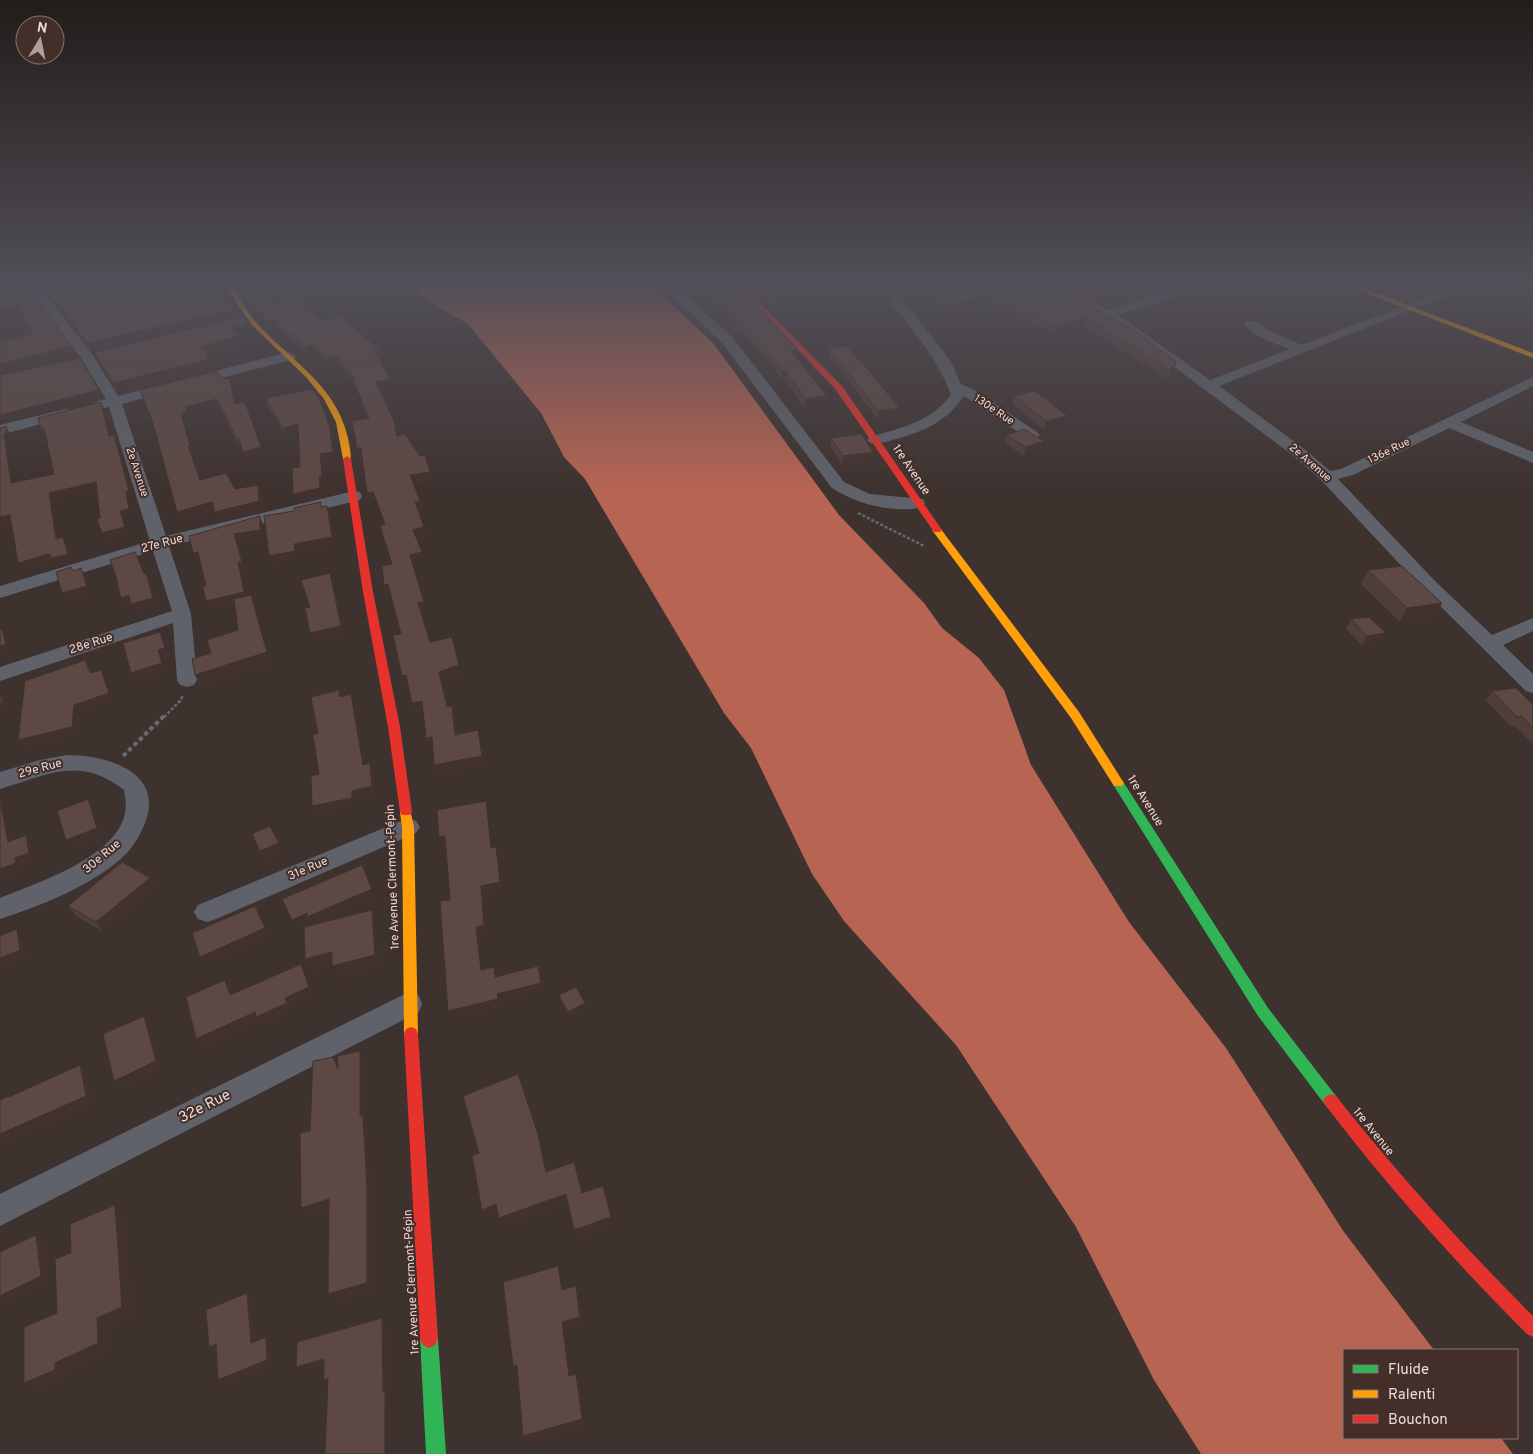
<svg xmlns="http://www.w3.org/2000/svg" width="1533" height="1454" font-family="Overpass,sans-serif">
<rect width="100%" height="100%" fill="#3e322f"/>
<path fill="#67372c" d="M 1049,286 L 1137,286 L 1083,302 Z"/>
<path fill="#b76452" d="M 412,286 L 652,286 L 713,343 L 839,515 L 924,603 L 942,628 L 979,658 L 1004,690 L 1031,765 L 1129,922 L 1226,1048 L 1344,1232 L 1434,1350 L 1344,1350 L 1344,1438 L 1501,1438 L 1513,1454 L 1201,1454 L 1154,1380 L 1076,1227 L 956,1045 L 844,921 L 812,874 L 751,748 L 724,713 L 585,479 L 564,457 L 541,413 L 468,324 L 423,298 Z"/>
<g fill="none" stroke-linecap="round" stroke-linejoin="round">
<path stroke="#6a696e" stroke-width="2.5" stroke-dasharray="3 2" stroke-linecap="butt" d="M 858,513 L 924,546
M 164,717 L 180,701 L 183,695"/>
<path stroke="#6a696e" stroke-width="4" stroke-dasharray="4.5 3" stroke-linecap="butt" d="M 123,756 L 165,715"/>
<path fill="#5f626a" fill-rule="evenodd" d="M 26,286 L 39,286 L 92,354 L 118,396 L 289,352 L 296,356 L 294,359 L 122,404 L 166,536 L 354,491 L 360,492 L 362,496 L 360,500 L 169,546 L 191,614 L 197,680 L 194,685 L 187,687 L 180,685 L 177,680 L 173,623 L 0,681 L 0,667 L 172,611 L 153,551 L 0,598 L 0,586 L 150,541 L 109,407 L 100,409 L 95,408 L 93,405 L 95,402 L 106,399 L 81,358 Z
M 662,286 L 676,286 L 733,338 L 844,482 L 870,494 L 923,499 L 925,503 L 923,507 C 894,514 856,504 832,488 L 723,344 Z
M 879,286 L 891,286 L 941,348 L 952,364 L 961,384 L 974,390 L 1037,432 L 1040,435 L 1037,438 L 1027,438 L 964,396 C 947,421 925,431 896,439 C 888,441 878,445 870,443 L 867,440 L 870,437 C 900,428 931,422 951,395 C 936,352 904,323 879,286 Z
M 1043,286 L 1060,286 L 1109,310 L 1181,286 L 1201,286 L 1199,289 L 1118,315 L 1210,380 L 1290,349 C 1274,343 1255,338 1244,324 L 1246,321 L 1256,321 L 1267,330 L 1302,345 L 1454,286 L 1472,286 L 1219,386 L 1307,451 L 1330,471 L 1341,469 L 1533,377 L 1533,386 L 1461,422 L 1533,452 L 1533,463 L 1449,428 L 1353,475 L 1338,479 L 1435,581 L 1492,635 L 1533,618 L 1533,631 L 1503,645 L 1533,674 L 1533,693 L 1526,691 L 1423,589 L 1321,480 L 1295,457 L 1130,334 L 1103,317 Z
M 66,409 L 71,410 L 73,413 L 71,416 L 0,435 L 0,425 Z
M 67,755 C 107,755 165,772 145,823 C 140,835 134,846 125,855 C 94,885 40,906 0,919 L 0,898 C 37,883 117,857 125,813 C 127,805 125,797 124,790 C 79,755 47,775 0,789 L 0,772 L 40,760 Z
M 408,818 L 416,821 L 420,827 L 416,833 L 216,919 L 207,922 L 198,919 L 194,912 L 198,905 Z
M 409,992 L 419,996 L 422,1004 L 419,1012 L 0,1226 L 0,1194 Z"/>
<path fill="#30b455" fill-rule="evenodd" d="M 1118,779 L 1122,780 L 1268,1008 L 1336,1096 L 1339,1101 L 1336,1106 L 1331,1108 L 1326,1106 L 1258,1016 L 1114,786 L 1112,783 L 1114,780 Z
M 429,1330 L 435,1333 L 438,1339 L 446,1454 L 426,1454 L 420,1339 L 423,1333 Z"/>
<path fill="#ff9f0a" fill-rule="evenodd" d="M 225,286 L 232,286 C 239,298 246,311 256,322 C 289,360 336,384 348,438 C 349,445 352,454 350,461 L 347,462 L 343,459 L 336,422 L 324,399 L 306,377 L 252,325 Z
M 1348,286 L 1358,286 L 1533,353 L 1533,358 Z
M 937,527 L 940,528 L 1079,712 L 1122,780 L 1124,783 L 1122,786 L 1114,786 L 1071,718 L 932,530 Z
M 406,807 L 410,809 L 414,827 L 418,1034 L 416,1039 L 411,1041 L 406,1039 L 404,1034 L 402,827 L 400,812 L 402,809 Z"/>
<path fill="#e5322d" fill-rule="evenodd" d="M 732,286 L 740,286 L 765,308 L 842,386 L 942,530 L 940,532 L 934,532 L 836,390 L 761,310 Z
M 347,456 L 351,459 L 373,592 L 400,727 L 412,812 L 410,815 L 402,815 L 400,812 L 388,727 L 363,592 L 343,459 Z
M 411,1027 L 416,1029 L 418,1034 L 438,1339 L 435,1345 L 429,1348 L 423,1345 L 420,1339 L 404,1034 L 406,1029 Z
M 1331,1094 L 1336,1096 C 1397,1173 1463,1246 1533,1316 L 1533,1337 L 1527,1334 C 1455,1262 1388,1187 1326,1106 L 1323,1101 L 1326,1096 Z"/>
</g>
<path fill="#503e3a" d="M 0,286 L 72,346 L 76,354 L 0,372 L 0,336 L 3,341 L 33,334 L 21,314 Z
M 42,286 L 217,286 L 237,316 L 92,351 Z
M 692,286 L 734,286 L 797,357 L 796,358 L 827,396 L 826,405 L 804,408 L 785,379 L 782,379 L 766,358 L 709,296 L 704,297 Z
M 748,286 L 774,286 L 783,293 L 782,301 L 773,308 Z
M 909,286 L 1049,286 L 1176,362 L 1174,371 L 1168,379 L 1083,326 L 1053,333 L 989,303 L 953,312 Z
M 249,298 L 273,302 L 321,321 L 380,350 L 382,358 L 379,359 L 392,387 L 380,389 L 396,429 L 397,435 L 430,472 L 432,480 L 413,484 L 420,501 L 422,510 L 418,511 L 427,536 L 416,538 L 424,560 L 412,563 L 426,611 L 421,612 L 430,642 L 462,674 L 442,681 L 448,707 L 452,706 L 454,715 L 457,734 L 481,739 L 484,765 L 437,775 L 434,765 L 432,746 L 429,747 L 426,738 L 423,710 L 414,712 L 408,685 L 405,685 L 401,634 L 390,593 L 387,594 L 391,564 L 385,524 L 376,500 L 370,501 L 362,456 L 359,457 L 368,418 L 354,383 L 339,362 L 328,365 L 317,352 L 307,355 L 278,327 L 273,328 L 252,305 Z
M 251,333 L 239,336 L 242,346 L 207,356 L 213,369 L 119,393 L 99,361 L 95,352 Z
M 829,348 L 899,408 L 898,416 L 878,419 L 829,356 Z
M 229,378 L 232,387 L 236,404 L 265,457 L 247,461 L 242,448 L 240,449 L 220,408 L 189,416 L 191,421 L 184,423 L 194,455 L 192,455 L 201,480 L 235,489 L 258,485 L 262,495 L 263,511 L 219,521 L 215,512 L 181,521 L 153,423 L 223,379 Z
M 1014,396 L 1067,416 L 1066,425 L 1044,430 L 1012,404 Z
M 266,398 L 329,425 L 331,433 L 335,461 L 323,463 L 325,485 L 322,486 L 323,497 L 297,503 L 300,467 L 299,433 L 286,436 L 268,407 Z
M 1006,435 L 1042,450 L 1024,456 L 1005,443 Z
M 831,438 L 873,452 L 872,461 L 842,465 L 831,447 Z
M 1368,570 L 1442,603 L 1434,617 L 1400,622 L 1361,584 Z
M 1351,619 L 1381,642 L 1362,645 L 1346,629 Z
M 1492,691 L 1533,705 L 1533,744 L 1515,726 L 1510,726 L 1486,700 Z
M 150,878 L 156,887 L 103,932 L 75,915 L 68,906 Z
M 559,995 L 585,1003 L 586,1008 L 569,1016 L 560,999 Z"/>
<path fill="#41322f" d="M 709,288 L 709,296 L 704,297 L 704,289 Z
M 783,293 L 782,301 L 773,308 L 773,300 Z
M 990,294 L 989,303 L 953,312 L 954,304 Z
M 18,307 L 21,314 L 0,319 L 0,311 Z
M 235,309 L 237,316 L 92,351 L 88,343 Z
M 1085,317 L 1083,326 L 1053,333 L 1054,325 Z
M 275,319 L 278,327 L 273,328 L 270,321 Z
M 248,324 L 251,333 L 236,337 L 232,327 Z
M 239,336 L 242,346 L 205,357 L 201,347 Z
M 315,344 L 317,352 L 307,355 L 305,347 Z
M 72,346 L 76,354 L 0,372 L 0,364 Z
M 797,349 L 797,357 L 790,359 L 790,350 Z
M 380,350 L 382,358 L 377,359 L 375,352 Z
M 336,355 L 339,362 L 328,365 L 326,357 Z
M 210,359 L 213,369 L 119,393 L 114,383 Z
M 1176,362 L 1174,371 L 1168,379 L 1170,370 Z
M 785,370 L 785,379 L 782,379 L 782,371 Z
M 229,378 L 232,387 L 238,413 L 235,404 Z
M 390,379 L 392,387 L 378,390 L 376,382 Z
M 99,390 L 102,398 L 0,423 L 0,415 Z
M 827,396 L 826,405 L 804,408 L 805,399 Z
M 217,399 L 220,408 L 189,416 L 191,421 L 184,423 L 194,455 L 192,455 L 204,490 L 188,446 L 181,414 L 185,407 Z
M 101,402 L 105,410 L 112,444 L 109,436 Z
M 899,408 L 898,416 L 878,419 L 878,411 Z
M 1067,416 L 1066,425 L 1044,430 L 1046,421 Z
M 298,424 L 301,432 L 286,436 L 283,428 Z
M 329,425 L 331,433 L 335,461 L 323,463 L 325,485 L 322,486 L 323,497 L 297,503 L 293,494 L 320,454 Z
M 6,426 L 10,434 L 11,441 L 9,442 L 16,491 L 11,483 L 4,434 Z
M 44,428 L 48,436 L 45,437 L 41,429 Z
M 114,435 L 117,443 L 133,499 L 130,500 L 133,517 L 124,519 L 130,535 L 106,542 L 102,533 L 120,511 Z
M 237,439 L 239,439 L 242,448 L 240,449 Z
M 1044,441 L 1042,450 L 1024,456 L 1026,447 Z
M 261,447 L 265,457 L 247,461 L 243,452 Z
M 357,448 L 361,448 L 363,456 L 359,457 Z
M 873,452 L 872,461 L 842,465 L 843,456 Z
M 430,472 L 432,480 L 412,484 L 410,475 Z
M 96,482 L 100,490 L 54,501 L 61,547 L 56,539 L 49,493 Z
M 258,485 L 262,495 L 263,511 L 219,521 L 215,512 L 181,521 L 177,512 L 212,502 Z
M 373,492 L 376,500 L 370,501 L 367,493 Z
M 420,501 L 422,510 L 418,511 L 415,502 Z
M 327,506 L 330,515 L 336,546 L 297,554 L 298,560 L 272,565 L 269,556 L 294,544 Z
M 10,515 L 15,523 L 0,526 L 0,517 Z
M 260,516 L 263,525 L 264,539 L 238,543 L 246,571 L 242,572 L 248,601 L 210,610 L 206,601 L 238,562 L 234,534 Z
M 424,527 L 427,536 L 415,538 L 413,530 Z
M 63,537 L 67,545 L 72,562 L 57,567 L 52,558 Z
M 198,552 L 202,561 L 197,562 L 193,553 Z
M 422,552 L 424,560 L 412,563 L 410,555 Z
M 49,554 L 54,562 L 23,571 L 18,563 Z
M 81,568 L 86,578 L 92,595 L 67,602 L 62,593 Z
M 146,573 L 151,582 L 158,607 L 136,613 L 132,605 L 125,607 L 121,598 Z
M 330,573 L 333,582 L 344,635 L 313,642 L 310,633 Z
M 388,584 L 391,593 L 387,594 L 384,585 Z
M 251,595 L 256,609 L 272,666 L 202,688 L 195,675 L 267,652 Z
M 424,602 L 426,611 L 421,612 L 418,603 Z
M 1442,603 L 1434,617 L 1400,622 L 1407,608 Z
M 2,629 L 8,638 L 12,654 L 0,657 L 0,646 Z
M 160,632 L 165,641 L 170,657 L 163,660 L 166,673 L 136,682 L 131,673 L 158,650 Z
M 1386,633 L 1381,642 L 1362,645 L 1367,636 Z
M 85,660 L 90,668 L 95,682 L 90,673 Z
M 459,665 L 462,674 L 442,681 L 450,716 L 439,672 Z
M 101,670 L 106,678 L 113,702 L 79,713 L 78,736 L 24,749 L 18,740 L 74,705 Z
M 406,675 L 409,684 L 405,685 L 402,676 Z
M 0,689 L 4,696 L 10,712 L 0,716 Z
M 351,694 L 355,703 L 367,774 L 363,765 Z
M 422,701 L 424,710 L 414,712 L 412,703 Z
M 452,706 L 454,715 L 458,744 L 455,735 Z
M 478,730 L 481,739 L 484,765 L 437,775 L 434,765 Z
M 432,737 L 434,746 L 429,747 L 426,738 Z
M 370,763 L 374,773 L 376,796 L 355,800 L 356,807 L 316,816 L 312,806 L 352,791 Z
M 0,797 L 6,806 L 16,851 L 8,842 Z
M 88,799 L 94,809 L 104,837 L 73,850 L 66,840 Z
M 486,801 L 488,810 L 493,857 L 491,848 Z
M 26,835 L 33,845 L 36,862 L 22,868 L 23,873 L 0,881 L 0,869 L 15,858 Z
M 445,836 L 448,845 L 442,846 L 439,837 Z
M 279,843 L 283,852 L 265,861 L 260,851 Z
M 496,847 L 498,856 L 502,891 L 484,895 L 486,934 L 479,936 L 484,979 L 481,970 L 476,927 L 481,886 Z
M 150,878 L 156,887 L 103,932 L 96,922 Z
M 372,889 L 376,898 L 311,925 L 309,922 L 296,928 L 292,920 L 307,913 Z
M 255,906 L 260,915 L 270,937 L 206,966 L 200,957 Z
M 372,910 L 378,924 L 381,969 L 339,980 L 333,968 L 312,973 L 305,959 Z
M 17,929 L 25,939 L 28,959 L 0,971 L 0,958 Z
M 301,964 L 306,973 L 314,996 L 291,1007 L 292,1012 L 262,1026 L 259,1022 L 203,1048 L 196,1039 L 285,998 Z
M 538,966 L 543,992 L 500,1003 L 501,1008 L 451,1020 L 448,1011 L 497,994 Z
M 225,980 L 231,989 L 236,1004 L 230,995 Z
M 585,1003 L 586,1008 L 569,1016 L 568,1012 Z
M 144,1016 L 151,1024 L 163,1070 L 122,1089 L 114,1081 Z
M 360,1051 L 366,1062 L 366,1122 L 369,1126 L 373,1198 L 374,1292 L 336,1303 L 328,1294 L 360,1116 Z
M 80,1065 L 88,1074 L 94,1105 L 0,1147 L 0,1134 Z
M 538,1134 L 541,1144 L 550,1182 L 546,1172 Z
M 603,1186 L 613,1227 L 577,1240 L 574,1230 Z
M 566,1194 L 570,1204 L 503,1228 L 499,1218 Z
M 329,1199 L 336,1209 L 308,1217 L 301,1208 Z
M 496,1204 L 501,1214 L 487,1220 L 482,1210 Z
M 115,1205 L 126,1216 L 134,1316 L 110,1327 L 111,1353 L 68,1372 L 68,1379 L 39,1392 L 24,1383 L 55,1363 L 97,1318 Z
M 36,1235 L 46,1242 L 50,1283 L 0,1308 L 0,1296 Z
M 558,1266 L 561,1276 L 565,1300 L 562,1290 Z
M 576,1286 L 579,1296 L 584,1326 L 565,1331 L 573,1384 L 569,1376 L 562,1322 Z
M 247,1293 L 253,1300 L 258,1349 L 251,1343 Z
M 382,1318 L 387,1325 L 388,1394 L 390,1397 L 391,1454 L 385,1454 L 383,1392 Z
M 266,1337 L 272,1344 L 274,1367 L 226,1386 L 218,1380 Z
M 216,1344 L 224,1351 L 216,1354 L 209,1347 Z
M 324,1359 L 330,1365 L 302,1373 L 296,1367 Z
M 517,1365 L 521,1374 L 517,1375 L 513,1366 Z
M 576,1374 L 580,1382 L 585,1427 L 528,1444 L 523,1436 Z"/>
<path fill="#5d4843" stroke="#41322f" d="M 0,286 L 27,286 L 72,346 L 0,364 L 0,336 L 3,341 L 34,333 L 18,307 L 0,311 Z
M 44,286 L 217,286 L 228,303 L 230,303 L 235,309 L 88,343 Z
M 701,286 L 734,286 L 756,305 L 797,349 L 790,350 L 827,396 L 805,399 L 785,370 L 782,371 L 766,349 L 709,288 L 704,289 Z
M 758,286 L 774,286 L 783,293 L 773,300 Z
M 923,286 L 1049,286 L 1072,297 L 1074,295 L 1140,334 L 1176,362 L 1170,370 L 1085,317 L 1054,325 L 990,294 L 954,304 Z
M 266,294 L 273,302 L 296,296 L 321,321 L 341,316 L 380,350 L 375,352 L 390,379 L 376,382 L 394,421 L 397,436 L 405,434 L 420,456 L 425,455 L 430,472 L 410,475 L 420,501 L 415,502 L 424,527 L 413,530 L 422,552 L 410,555 L 424,602 L 418,603 L 430,642 L 452,637 L 459,665 L 439,672 L 447,707 L 452,706 L 455,735 L 478,730 L 482,756 L 434,765 L 432,737 L 426,738 L 422,701 L 412,703 L 406,675 L 402,676 L 393,635 L 401,634 L 388,584 L 384,585 L 382,566 L 392,564 L 380,526 L 385,524 L 373,492 L 367,493 L 361,448 L 357,448 L 352,421 L 369,418 L 353,380 L 356,380 L 336,355 L 326,357 L 315,344 L 305,347 L 275,319 L 270,321 L 249,298 Z
M 242,317 L 248,324 L 232,327 L 239,336 L 201,347 L 210,359 L 114,383 L 95,352 Z
M 846,346 L 872,374 L 899,408 L 878,411 L 829,348 Z
M 80,358 L 99,390 L 0,415 L 0,375 Z
M 217,371 L 223,379 L 229,378 L 235,404 L 245,402 L 261,447 L 243,452 L 239,439 L 237,439 L 217,399 L 185,407 L 187,412 L 181,414 L 190,445 L 188,446 L 200,480 L 226,473 L 235,489 L 258,485 L 259,501 L 215,512 L 212,502 L 177,512 L 153,423 L 140,390 Z
M 312,389 L 320,401 L 329,425 L 333,452 L 320,454 L 322,476 L 319,477 L 320,488 L 293,494 L 292,468 L 300,467 L 298,424 L 283,428 L 266,398 Z
M 1035,391 L 1067,416 L 1046,421 L 1014,396 Z
M 101,402 L 109,436 L 114,435 L 129,491 L 126,492 L 129,509 L 120,511 L 125,527 L 102,533 L 97,519 L 100,518 L 96,482 L 49,493 L 56,539 L 63,537 L 68,554 L 52,558 L 49,554 L 18,563 L 10,515 L 0,517 L 0,428 L 6,426 L 7,433 L 4,434 L 11,483 L 54,474 L 44,428 L 41,429 L 38,418 Z
M 1024,429 L 1044,441 L 1026,447 L 1006,435 Z
M 861,434 L 873,452 L 843,456 L 831,438 Z
M 321,502 L 321,507 L 327,506 L 332,537 L 294,544 L 295,551 L 269,556 L 264,516 L 294,511 L 294,508 Z
M 260,516 L 260,530 L 234,534 L 242,562 L 238,562 L 244,592 L 206,601 L 203,586 L 206,586 L 198,552 L 193,553 L 189,536 Z
M 135,552 L 144,574 L 146,573 L 153,598 L 131,604 L 129,595 L 121,598 L 117,582 L 118,582 L 110,560 Z
M 1402,566 L 1442,603 L 1407,608 L 1368,570 Z
M 71,567 L 73,571 L 81,568 L 87,586 L 62,593 L 56,572 Z
M 330,573 L 341,626 L 310,633 L 305,608 L 310,607 L 301,580 Z
M 251,595 L 267,652 L 195,675 L 192,659 L 211,653 L 207,640 L 238,630 L 234,599 Z
M 1369,617 L 1386,633 L 1367,636 L 1351,619 Z
M 0,629 L 2,629 L 6,644 L 0,646 Z
M 160,632 L 165,648 L 158,650 L 162,663 L 131,673 L 123,643 Z
M 85,660 L 90,673 L 101,670 L 109,693 L 74,705 L 72,727 L 18,740 L 25,681 Z
M 1516,688 L 1533,705 L 1533,728 L 1522,716 L 1517,717 L 1492,691 Z
M 339,690 L 340,697 L 351,694 L 363,765 L 370,763 L 372,786 L 352,791 L 352,798 L 312,806 L 311,776 L 319,774 L 313,735 L 318,733 L 311,697 Z
M 0,693 L 3,703 L 0,704 Z
M 0,799 L 8,842 L 26,835 L 29,853 L 15,858 L 16,863 L 0,869 Z
M 88,799 L 97,828 L 66,840 L 57,811 Z
M 486,801 L 491,848 L 496,847 L 500,882 L 481,886 L 484,925 L 476,927 L 481,970 L 494,967 L 495,977 L 538,966 L 541,983 L 497,994 L 498,999 L 448,1011 L 440,901 L 450,900 L 445,836 L 439,837 L 437,810 Z
M 270,826 L 279,843 L 260,851 L 252,834 Z
M 122,862 L 150,878 L 96,922 L 68,906 Z
M 362,865 L 372,889 L 307,917 L 307,913 L 292,920 L 282,899 Z
M 255,906 L 265,928 L 200,957 L 192,933 Z
M 372,910 L 375,955 L 332,966 L 332,952 L 305,959 L 304,927 Z
M 17,929 L 20,950 L 0,958 L 0,936 Z
M 301,964 L 309,987 L 285,998 L 287,1003 L 256,1017 L 255,1012 L 196,1039 L 186,997 L 225,980 L 230,995 Z
M 576,987 L 585,1003 L 568,1012 L 559,995 Z
M 144,1016 L 156,1061 L 114,1081 L 103,1034 Z
M 360,1051 L 360,1116 L 363,1116 L 367,1188 L 367,1283 L 328,1294 L 329,1199 L 301,1208 L 300,1133 L 310,1131 L 313,1061 L 333,1057 L 338,1069 L 337,1056 Z
M 80,1065 L 86,1096 L 0,1134 L 0,1100 L 9,1096 L 9,1097 Z
M 518,1074 L 538,1134 L 546,1172 L 574,1162 L 582,1193 L 603,1186 L 611,1217 L 574,1230 L 566,1194 L 499,1218 L 496,1204 L 482,1210 L 472,1156 L 479,1153 L 463,1096 Z
M 115,1205 L 122,1307 L 97,1318 L 98,1343 L 55,1363 L 55,1370 L 24,1383 L 24,1327 L 57,1313 L 55,1259 L 71,1253 L 70,1224 Z
M 36,1235 L 41,1276 L 0,1296 L 0,1252 Z
M 558,1266 L 562,1290 L 576,1286 L 580,1317 L 562,1322 L 569,1376 L 576,1374 L 582,1419 L 523,1436 L 517,1365 L 513,1366 L 503,1282 Z
M 247,1293 L 251,1343 L 266,1337 L 267,1360 L 218,1380 L 216,1344 L 209,1347 L 206,1310 Z
M 382,1318 L 383,1392 L 385,1391 L 385,1454 L 325,1454 L 328,1379 L 324,1380 L 324,1359 L 296,1367 L 297,1342 Z"/>
<linearGradient id="sky" x2="0" y2="1"><stop stop-color="#221c1a"/><stop offset="0.58" stop-color="#524f58"/><stop offset="1" stop-color="#524f58" stop-opacity="0"/></linearGradient>
<rect width="1533" height="490" fill="url(#sky)"/>
<g text-anchor="middle" dominant-baseline="central" stroke-width="4" stroke-linejoin="round" paint-order="stroke">
<g font-size="11" fill="#e9dbd7" stroke="#442e29">
<text transform="translate(994 410) rotate(34)">130e Rue</text>
<text transform="translate(1389 451) rotate(-26)">136e Rue</text>
<text transform="translate(1310 463) rotate(41)">2e Avenue</text>
<text transform="translate(137 472) rotate(72)">2e Avenue</text>
</g>
<g font-size="12" fill="#e9dbd7" stroke="#442e29">
<text transform="translate(911 470) rotate(56)">1re Avenue</text>
<text transform="translate(162 544) rotate(-15)">27e Rue</text>
<text transform="translate(91 644) rotate(-18)">28e Rue</text>
<text transform="translate(40 769) rotate(-15)">29e Rue</text>
<text transform="translate(1145 801) rotate(58)">1re Avenue</text>
<text transform="translate(102 857) rotate(-40)">30e Rue</text>
<text transform="translate(308 869) rotate(-23)">31e Rue</text>
<text transform="translate(393 877) rotate(-92)">1re Avenue Clermont-Pépin</text>
<text transform="translate(1373 1132) rotate(51)">1re Avenue</text>
<text transform="translate(412 1282) rotate(-93)">1re Avenue Clermont-Pépin</text>
</g>
<g font-size="15" fill="#e9dbd7" stroke="#442e29">
<text transform="translate(205 1107) rotate(-27)">32e Rue</text>
</g>
</g>
<rect x="1343" y="1349" width="175" height="90" fill="#442e29" stroke="#86736f"/>
<rect x="1353" y="1365" width="25" height="8" fill="#30b455" stroke="#86736f"/>
<text x="1388" y="1374" font-size="15" fill="#e9dbd7">Fluide</text>
<rect x="1353" y="1390" width="25" height="8" fill="#ff9f0a" stroke="#86736f"/>
<text x="1388" y="1399" font-size="15" fill="#e9dbd7">Ralenti</text>
<rect x="1353" y="1415" width="25" height="8" fill="#e5322d" stroke="#86736f"/>
<text x="1388" y="1424" font-size="15" fill="#e9dbd7">Bouchon</text>
<g transform="translate(40 40) rotate(10)"><circle r="24" fill="#442e29" stroke="#86736f"/>
<path d="M0-4L9 19L0 12L-9 19Z" fill="#ada09c"/>
<text y="-8" font-size="14" font-weight="bold" text-anchor="middle" fill="#e9dbd7">N</text>
</g>
</svg>
